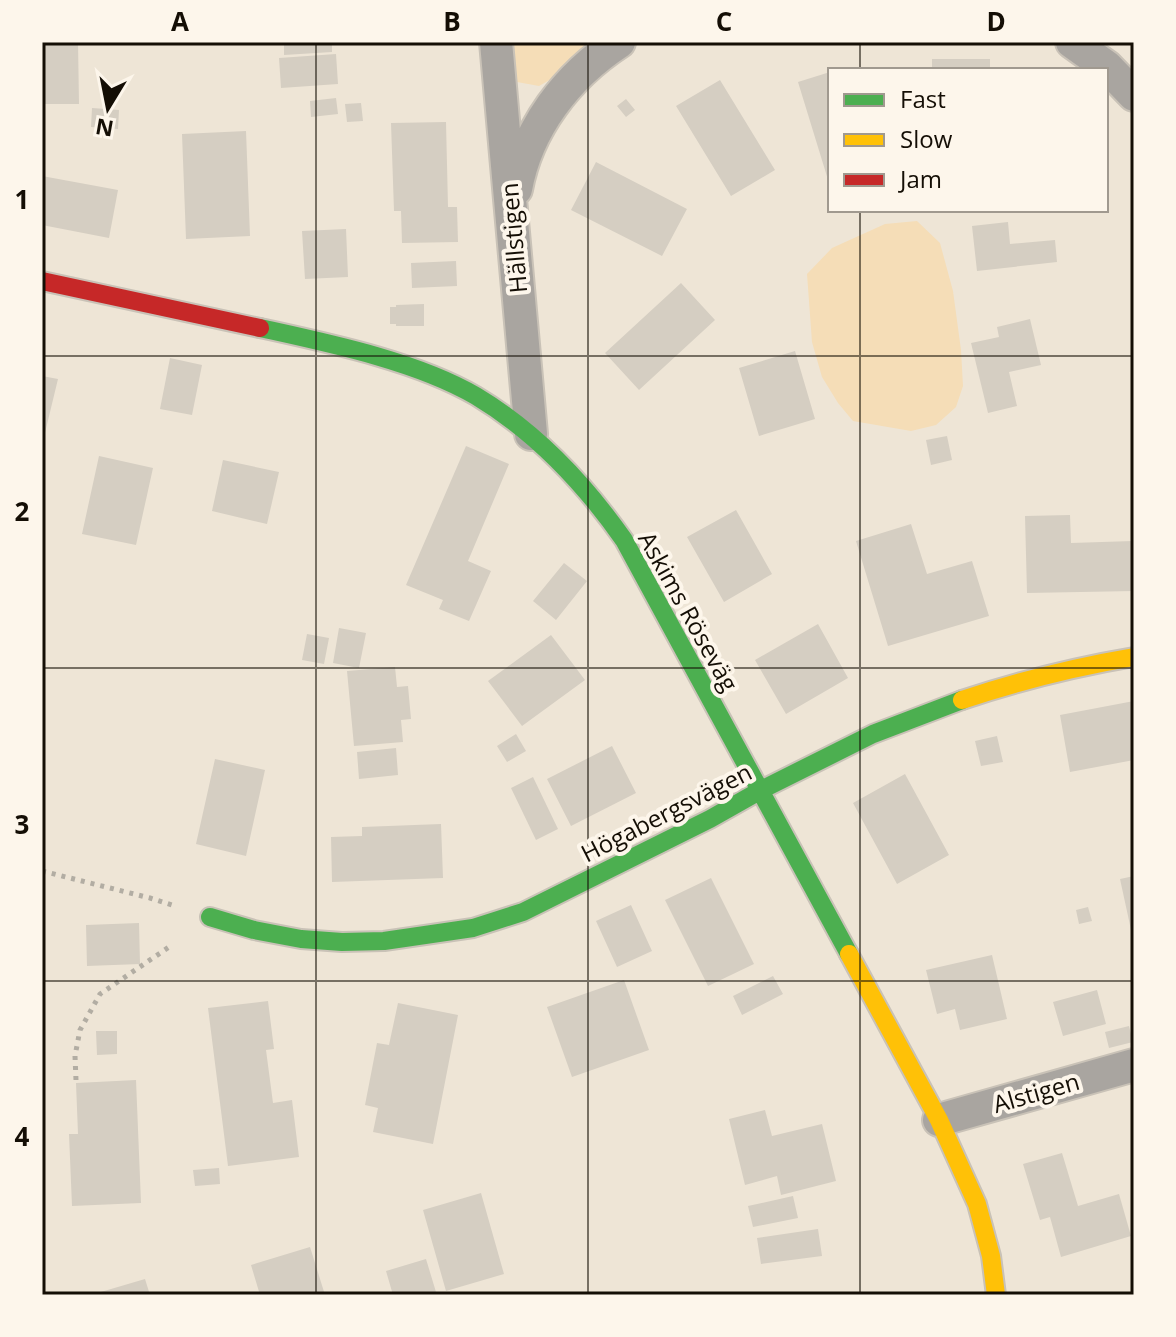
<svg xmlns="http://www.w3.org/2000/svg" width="1176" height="1337" font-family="'Open Sans',sans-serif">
<rect width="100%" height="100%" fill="#eee5d6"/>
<path fill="#f5ddb7" d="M 508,42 L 598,42 L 560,74 L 539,86 L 517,82 L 510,65 Z
M 917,221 L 940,243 L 953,291 L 961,350 L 963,386 L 956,407 L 936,425 L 911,431 L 853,421 L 838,403 L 822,377 L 812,342 L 807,274 L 832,248 L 885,224 Z"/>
<path fill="#d5cec2" d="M 42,42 L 78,42 L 79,104 L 42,104 Z
M 284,42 L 332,42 L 332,52 L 284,55 Z
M 336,54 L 338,84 L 281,88 L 279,58 Z
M 932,59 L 990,59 L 990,70 L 932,70 Z
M 830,72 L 830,183 L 829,183 L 798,82 Z
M 720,80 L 775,170 L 731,196 L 676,106 Z
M 336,98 L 338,114 L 311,117 L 310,101 Z
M 626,99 L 635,110 L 626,117 L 617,106 Z
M 361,103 L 363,121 L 347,122 L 345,104 Z
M 92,108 L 119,110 L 118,129 L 91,127 Z
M 446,122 L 448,207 L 457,207 L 458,242 L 402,243 L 401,211 L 394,211 L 391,123 Z
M 246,131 L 250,236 L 186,239 L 182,134 Z
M 596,162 L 687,209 L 662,256 L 571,210 Z
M 42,176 L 118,190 L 109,238 L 42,225 Z
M 1008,222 L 1010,244 L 1055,240 L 1057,262 L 977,271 L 972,226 Z
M 346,229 L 348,277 L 305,279 L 302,231 Z
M 456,261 L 457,286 L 412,288 L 411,263 Z
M 681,283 L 715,320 L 639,390 L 605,353 Z
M 424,304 L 424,326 L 396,326 L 396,324 L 390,324 L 390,307 L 396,307 L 396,305 Z
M 1030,319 L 1041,365 L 1009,372 L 1017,406 L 988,413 L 971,343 L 999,337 L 997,327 Z
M 795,351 L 815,419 L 759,436 L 739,368 Z
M 170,358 L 202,365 L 192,415 L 160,409 Z
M 42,376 L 58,379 L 43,441 L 42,441 Z
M 947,436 L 952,460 L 931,465 L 926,440 Z
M 466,446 L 509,464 L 468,561 L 491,571 L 469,621 L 439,609 L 443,600 L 406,585 Z
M 99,456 L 153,468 L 136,545 L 82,534 Z
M 223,460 L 279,472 L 267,524 L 212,511 Z
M 736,510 L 772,574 L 724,602 L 687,537 Z
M 1070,515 L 1071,543 L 1133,541 L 1134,591 L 1027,593 L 1025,516 Z
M 911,524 L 927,574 L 972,561 L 989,616 L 888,646 L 856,541 Z
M 564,563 L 587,581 L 556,620 L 533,601 Z
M 818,624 L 848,678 L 786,714 L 755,660 Z
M 339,628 L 366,633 L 359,668 L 333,663 Z
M 307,634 L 329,638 L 324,664 L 302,660 Z
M 551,635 L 585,680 L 522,726 L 488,681 Z
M 395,667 L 397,687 L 408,686 L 411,719 L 401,720 L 403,742 L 354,746 L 347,671 Z
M 1134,701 L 1134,760 L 1070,772 L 1060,715 Z
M 516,734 L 526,751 L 507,762 L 497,746 Z
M 997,736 L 1003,762 L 981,766 L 975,741 Z
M 612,746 L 636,793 L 571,826 L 547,779 Z
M 396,748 L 398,775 L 359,779 L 357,752 Z
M 215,759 L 265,770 L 246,856 L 196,844 Z
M 905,774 L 949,855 L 897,884 L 853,803 Z
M 533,777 L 558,829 L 536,840 L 511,788 Z
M 441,824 L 443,878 L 332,882 L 331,837 L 362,836 L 362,827 Z
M 1134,876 L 1134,938 L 1133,939 L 1120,879 Z
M 711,878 L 754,964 L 708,986 L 665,900 Z
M 631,905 L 652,951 L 617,967 L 596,921 Z
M 1088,907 L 1092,921 L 1079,924 L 1076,910 Z
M 139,923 L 140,964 L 87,966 L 86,925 Z
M 992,955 L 1007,1019 L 960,1030 L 955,1009 L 937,1014 L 926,970 Z
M 773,976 L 783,994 L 742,1015 L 733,996 Z
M 624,980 L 649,1050 L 572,1077 L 547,1007 Z
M 1097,990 L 1106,1024 L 1063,1036 L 1053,1002 Z
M 268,1001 L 274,1049 L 266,1050 L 273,1103 L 292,1100 L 299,1157 L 228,1166 L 208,1008 Z
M 398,1003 L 458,1015 L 433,1144 L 373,1132 L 378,1108 L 365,1105 L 377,1043 L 389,1045 Z
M 1129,1026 L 1133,1042 L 1109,1048 L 1105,1032 Z
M 96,1031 L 117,1031 L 117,1054 L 97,1055 Z
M 136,1080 L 141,1203 L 72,1206 L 69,1134 L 78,1134 L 76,1083 Z
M 765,1110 L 772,1136 L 822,1124 L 836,1181 L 781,1195 L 777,1176 L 745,1185 L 729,1119 Z
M 1062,1153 L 1078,1206 L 1119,1194 L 1131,1236 L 1061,1257 L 1050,1217 L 1040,1220 L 1023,1164 Z
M 219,1168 L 220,1184 L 195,1186 L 193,1170 Z
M 481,1193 L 504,1274 L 446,1291 L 423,1210 Z
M 793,1196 L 798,1218 L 753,1227 L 748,1206 Z
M 818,1229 L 822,1256 L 761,1264 L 757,1238 Z
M 310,1247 L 325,1295 L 260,1295 L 251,1265 Z
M 426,1259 L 436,1292 L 425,1295 L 393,1295 L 386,1271 Z
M 145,1279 L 150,1295 L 94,1295 L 94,1294 Z"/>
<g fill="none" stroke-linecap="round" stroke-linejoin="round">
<defs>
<path id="street" d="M 496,42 L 531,434
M 1072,42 L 1107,67 L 1134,95
M 516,189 C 527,128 567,76 619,42
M 939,1120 L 1134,1065"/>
<path id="fast" d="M 260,328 C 328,343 416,361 476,396 C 536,432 584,483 624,540 L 849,954
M 210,917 L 254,930 L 301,939 L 342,942 L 384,941 L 473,928 L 523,912 L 710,819 L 761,790 L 873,734 L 962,700"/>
<path id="slow" d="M 962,700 C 1019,681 1075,667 1134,657
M 849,954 L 939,1120 L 977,1204 L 991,1256 L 996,1295"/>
<path id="jam" d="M 42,281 L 260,328"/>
</defs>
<use href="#street" stroke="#c9c2b7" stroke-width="36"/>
<use href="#fast" stroke="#c9c2b7" stroke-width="22"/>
<use href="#slow" stroke="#c9c2b7" stroke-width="22"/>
<use href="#jam" stroke="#c9c2b7" stroke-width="22"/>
<path stroke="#b2ada3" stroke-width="5" stroke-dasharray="4 6" stroke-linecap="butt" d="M 42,871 L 150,898 L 175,906
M 76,1080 L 75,1056 L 80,1030 L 100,994 L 172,945"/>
<use href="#street" stroke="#a9a5a0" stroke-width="32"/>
<use href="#fast" stroke="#4caf50" stroke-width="18"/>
<use href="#slow" stroke="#ffc107" stroke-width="18"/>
<use href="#jam" stroke="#c62828" stroke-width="18"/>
</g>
<path fill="none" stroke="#140e05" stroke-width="2" stroke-opacity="0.55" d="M 316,42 L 316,1295M 588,42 L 588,1295M 860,42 L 860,70M 860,210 L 860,1295M 42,356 L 1134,356M 42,668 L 1134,668M 42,981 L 1134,981"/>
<g text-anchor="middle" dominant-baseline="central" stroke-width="8" stroke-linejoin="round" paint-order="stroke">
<g font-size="24" fill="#140e05" stroke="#fdf6eb">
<text transform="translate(513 238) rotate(-95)">Hällstigen</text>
<text transform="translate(689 611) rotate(61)">Askims Röseväg</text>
<text transform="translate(666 812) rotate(-27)">Högabergsvägen</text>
<text transform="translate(1036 1092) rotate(-16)">Alstigen</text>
</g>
</g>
<rect width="1176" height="1337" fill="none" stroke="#fdf6eb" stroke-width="88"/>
<rect x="828" y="68" width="280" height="144" fill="#fdf6eb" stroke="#a0998f" stroke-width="2"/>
<rect x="844" y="94" width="40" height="12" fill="#4caf50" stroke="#a0998f" stroke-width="2"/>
<text x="900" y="108" font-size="24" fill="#140e05">Fast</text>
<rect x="844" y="134" width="40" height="12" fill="#ffc107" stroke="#a0998f" stroke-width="2"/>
<text x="900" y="148" font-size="24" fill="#140e05">Slow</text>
<rect x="844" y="174" width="40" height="12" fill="#c62828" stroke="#a0998f" stroke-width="2"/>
<text x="900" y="188" font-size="24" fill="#140e05">Jam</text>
<g transform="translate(108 108) rotate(190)" stroke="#fdf6eb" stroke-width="6" paint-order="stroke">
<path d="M0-6L14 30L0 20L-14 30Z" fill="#140e05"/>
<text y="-12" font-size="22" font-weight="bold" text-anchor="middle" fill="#140e05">N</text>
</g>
<rect x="44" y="44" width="1088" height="1249" fill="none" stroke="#140e05" stroke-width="3"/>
<g font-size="26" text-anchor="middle" font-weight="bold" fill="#140e05">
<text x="180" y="31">A</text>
<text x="452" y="31">B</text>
<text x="724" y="31">C</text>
<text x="996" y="31">D</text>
<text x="22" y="209">1</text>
<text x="22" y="521">2</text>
<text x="22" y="834">3</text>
<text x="22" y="1146">4</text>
</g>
</svg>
